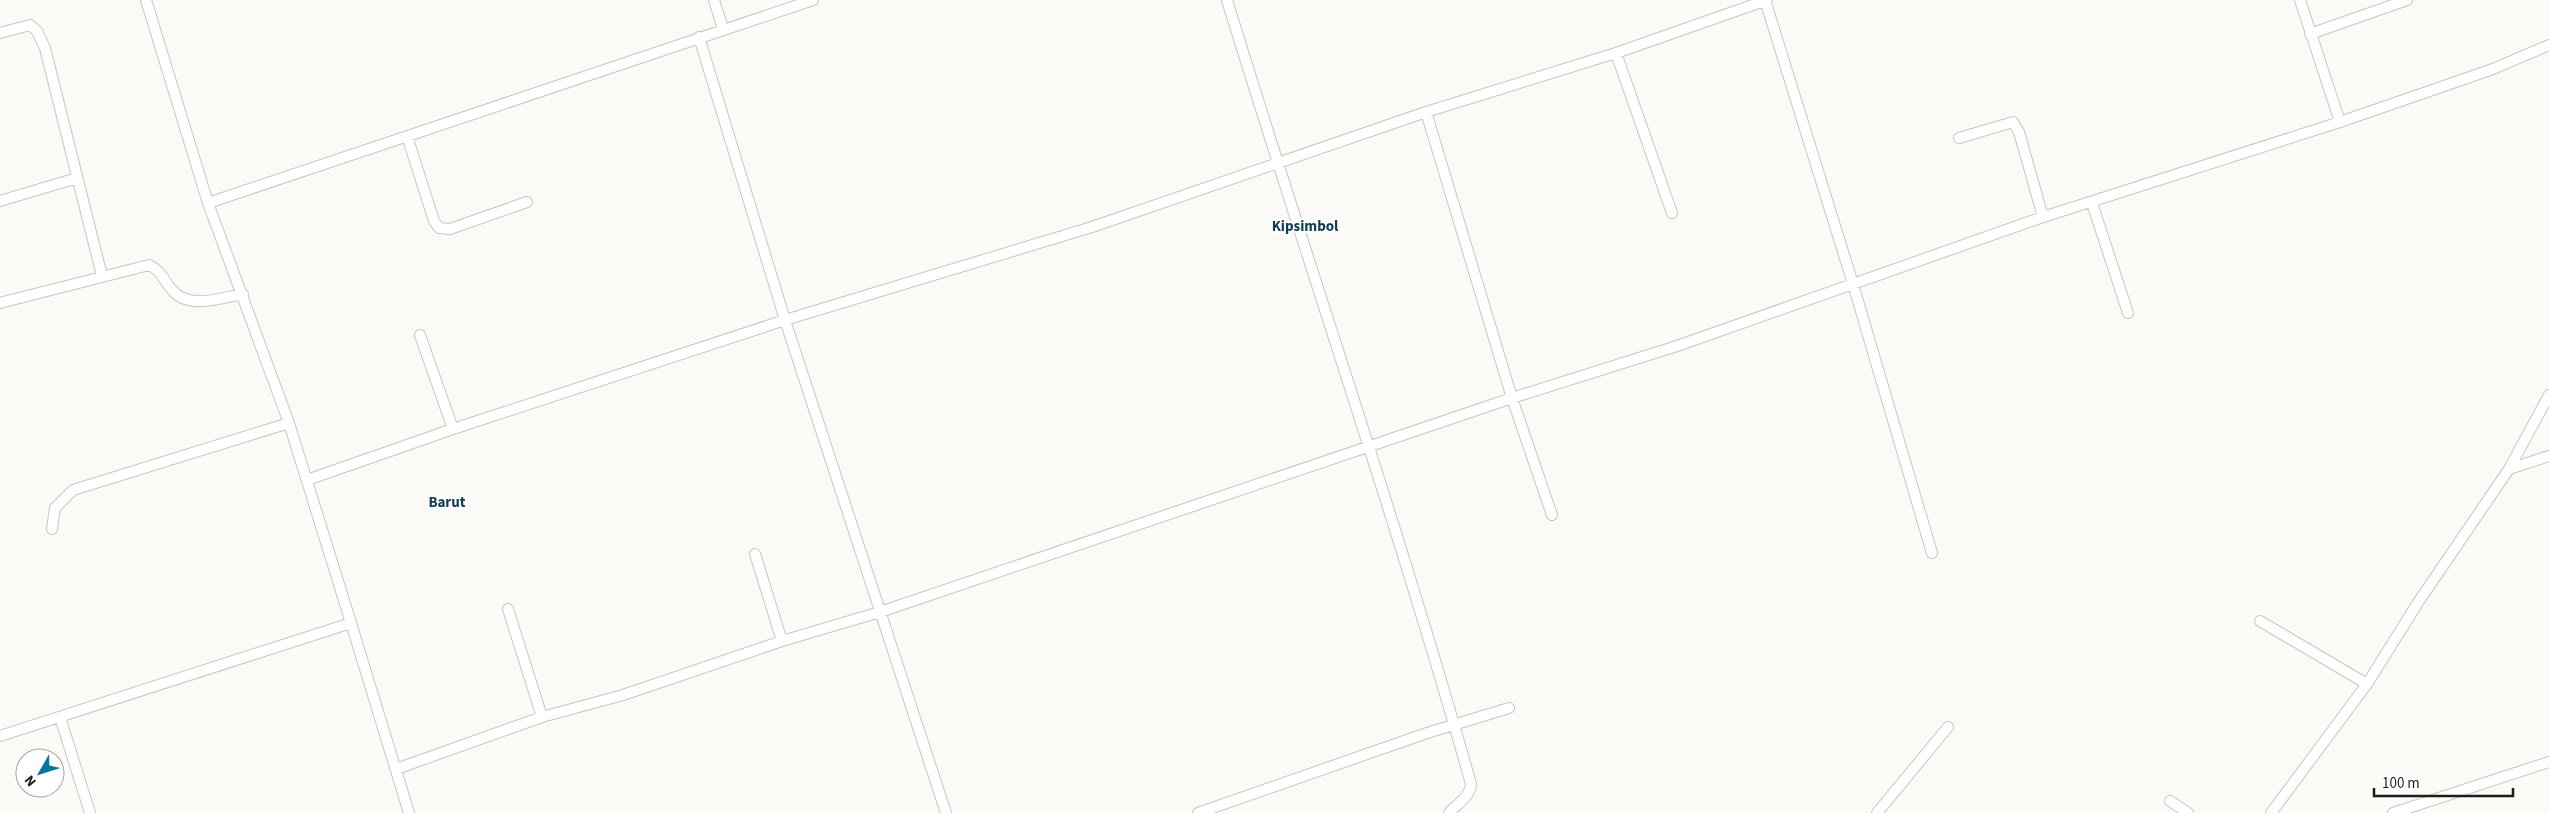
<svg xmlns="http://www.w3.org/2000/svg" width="2549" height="813" font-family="'Source Sans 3',sans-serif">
<rect width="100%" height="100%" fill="#fbfaf6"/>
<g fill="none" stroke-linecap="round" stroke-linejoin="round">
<defs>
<path id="street" d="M 714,0 L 723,29
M 1227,0 C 1307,262 1397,521 1471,784 C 1470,797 1457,804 1449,813
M 1765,0 L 1853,284 L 1932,553
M 2300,0 L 2340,122
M 0,33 L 30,25 L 37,31 L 45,48 L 102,276
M 2310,34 L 2407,0
M 699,37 L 785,320 L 946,813
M 1616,53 L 1672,213
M 1426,112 L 1512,398 L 1552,515
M 407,136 L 434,221 L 439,228 L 450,229 L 527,202
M 1959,138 L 2013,122 L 2019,132 L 2043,217
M 0,201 L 77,178
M 208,203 L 813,0
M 2092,203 L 2128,313
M 0,303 L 149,265 C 161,270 164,281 172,290 C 189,310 221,298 243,294
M 420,335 L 453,429
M 2509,469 L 2549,456
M 307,480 L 453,429 L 785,320 L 1092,227 L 1426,112 L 1616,53 L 1767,0
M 52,529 L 55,508 L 73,490 L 289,423
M 755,554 L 782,641
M 508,609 L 542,717
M 2260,621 L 2367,684
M 351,623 L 409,813
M 60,717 L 90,813
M 0,736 L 351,623 L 289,423 L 208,203 L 146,0
M 396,769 L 542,717 L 623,695 L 782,641 L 880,612 L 1512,398 L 1677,346 L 2043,217 L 2340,122 L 2493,69 L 2549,45
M 2170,801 L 2188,813
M 1198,813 L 1427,733 L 1509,708
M 1877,813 L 1948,727
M 2271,813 L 2367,684 L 2419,601 L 2509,469 L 2549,395
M 2393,813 L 2549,762"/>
</defs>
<use href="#street" stroke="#c7c6c2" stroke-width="12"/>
<use href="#street" stroke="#fff" stroke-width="10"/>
</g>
<g text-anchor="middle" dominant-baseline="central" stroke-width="4" stroke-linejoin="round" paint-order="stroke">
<g font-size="15" font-weight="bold" fill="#103e52" stroke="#fff">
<text x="1305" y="226">Kipsimbol</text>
<text x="447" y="502">Barut</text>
</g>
</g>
<g transform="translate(40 773) rotate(231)"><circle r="24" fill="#ffffff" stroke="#a5a5a4"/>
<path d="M0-4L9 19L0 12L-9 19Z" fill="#0377a1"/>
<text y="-8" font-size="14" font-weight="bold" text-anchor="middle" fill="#1e1d1c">N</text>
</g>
<path d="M2374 788v8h139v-8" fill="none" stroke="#1e1d1c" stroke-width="2.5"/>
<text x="2382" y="788" font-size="15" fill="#1e1d1c" stroke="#ffffff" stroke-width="4" paint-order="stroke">100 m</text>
</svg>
